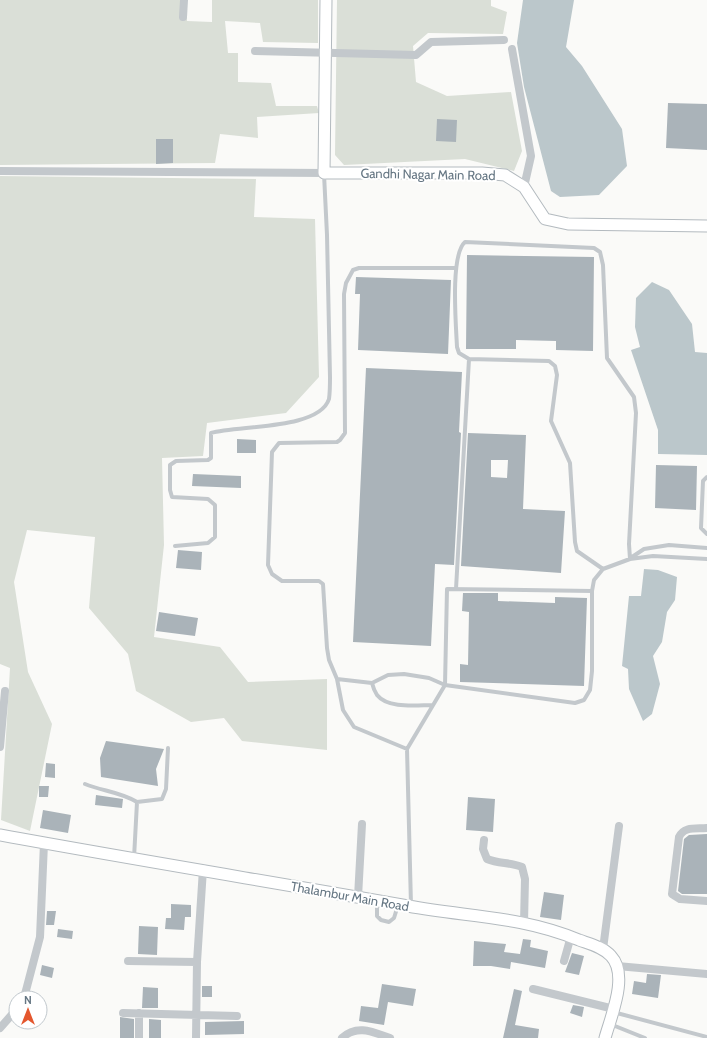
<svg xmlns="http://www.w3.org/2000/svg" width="707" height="1038" font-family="Cabin,sans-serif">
<rect width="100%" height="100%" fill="#fafaf8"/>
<path fill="#dadfd7" d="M 0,0 L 187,0 L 187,21 L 212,22 L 212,0 L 318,0 L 318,43 L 263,42 L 260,23 L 225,21 L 228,53 L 238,53 L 238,82 L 271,83 L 276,106 L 317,106 L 319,113 L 257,117 L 258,138 L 220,134 L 215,163 L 0,165 Z
M 337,0 L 491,0 L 491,6 L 507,12 L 503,34 L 428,33 L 413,46 L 416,82 L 447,96 L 511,92 L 522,151 L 514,171 L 465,159 L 344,165 L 335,155 Z
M 0,176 L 256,179 L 254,217 L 315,219 L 319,377 L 286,413 L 207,423 L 203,456 L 162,458 L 164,545 L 154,637 L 220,647 L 248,682 L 327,679 L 327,750 L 242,741 L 224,718 L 191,722 L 136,691 L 128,654 L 89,608 L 95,537 L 27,530 L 14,582 L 28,672 L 52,724 L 30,831 L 1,820 L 10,668 L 0,664 Z"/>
<path fill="#bbc7cb" d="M 523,0 L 574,0 L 566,47 L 582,66 L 622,129 L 627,166 L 599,195 L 560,197 L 551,191 L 524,87 L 517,43 Z
M 652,282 L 669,290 L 692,324 L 695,352 L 707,353 L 707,455 L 658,454 L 658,430 L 631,350 L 640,347 L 635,327 L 636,298 Z
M 644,569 L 658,570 L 677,577 L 675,600 L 667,612 L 662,642 L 653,656 L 660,684 L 652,714 L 643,721 L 629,689 L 628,669 L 622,666 L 629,596 L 641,596 Z"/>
<path fill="#aab3b9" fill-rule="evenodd" d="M 668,103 L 707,104 L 707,150 L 666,148 Z
M 437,119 L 457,120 L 456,142 L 436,141 Z
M 156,139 L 173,139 L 173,163 L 156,164 Z
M 467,255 L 594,257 L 593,351 L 556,350 L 556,341 L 516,340 L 516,349 L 466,349 Z
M 356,277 L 451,280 L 448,354 L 358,350 L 360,294 L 355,294 Z
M 366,368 L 462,372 L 459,432 L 461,433 L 454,565 L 435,564 L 431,646 L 353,642 Z
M 468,433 L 526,435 L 523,509 L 565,511 L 561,573 L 461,566 ZM 491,460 L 508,460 L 507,478 L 491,477 Z
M 237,439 L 256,440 L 256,453 L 237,453 Z
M 656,465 L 697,466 L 696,510 L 655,508 Z
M 193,474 L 241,476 L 241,488 L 192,486 Z
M 178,550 L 202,552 L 201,570 L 176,568 Z
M 463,593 L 498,593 L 498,601 L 555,603 L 555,597 L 587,598 L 584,686 L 460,682 L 460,664 L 468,665 L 469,612 L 462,611 Z
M 159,612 L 198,618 L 195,636 L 156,631 Z
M 106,741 L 164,749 L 156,769 L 158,786 L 101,777 L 100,758 Z
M 46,763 L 55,764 L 55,778 L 45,777 Z
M 39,786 L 49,786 L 48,797 L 39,797 Z
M 96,795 L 123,799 L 122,808 L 95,805 Z
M 468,797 L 495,799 L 493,832 L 466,830 Z
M 43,810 L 71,815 L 68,833 L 40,828 Z
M 707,834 L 707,894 L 682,894 L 678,891 L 684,839 L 689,835 Z
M 544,892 L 564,895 L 561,920 L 540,917 Z
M 171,904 L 191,905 L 191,917 L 185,917 L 184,930 L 165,929 L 166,918 L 171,918 Z
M 47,911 L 56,911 L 54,925 L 46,925 Z
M 139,926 L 158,927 L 157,955 L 138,954 Z
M 58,929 L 73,931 L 72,939 L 57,937 Z
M 523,939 L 531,940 L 530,947 L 548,951 L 545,968 L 511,962 L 510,969 L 491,966 L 473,966 L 474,941 L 506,944 L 504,952 L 520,954 Z
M 572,953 L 584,956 L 579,975 L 565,972 Z
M 42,965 L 54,968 L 52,978 L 40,975 Z
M 647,974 L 661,975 L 658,998 L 632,994 L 634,981 L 646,983 Z
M 382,984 L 416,989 L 413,1006 L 388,1002 L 384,1025 L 359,1021 L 361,1006 L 378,1008 Z
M 202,986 L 212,986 L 212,997 L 202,997 Z
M 143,987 L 158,988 L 158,1008 L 142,1008 Z
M 514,989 L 522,991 L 515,1025 L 539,1029 L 538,1038 L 503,1038 Z
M 573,1005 L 584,1007 L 582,1017 L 570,1013 Z
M 120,1017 L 134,1019 L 134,1038 L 120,1038 Z
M 149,1019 L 161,1020 L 161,1038 L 149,1038 Z
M 244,1021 L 244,1034 L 205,1035 L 205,1022 Z"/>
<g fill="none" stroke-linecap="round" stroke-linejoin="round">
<defs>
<path id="secondary" d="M 326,0 L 324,173 L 482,173 L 505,175 L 524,187 L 545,219 L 568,224 L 707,226
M 0,835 C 136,860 272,882 408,906 C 468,917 521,916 579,940 C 590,944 603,947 611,956 C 629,975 611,1016 605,1038"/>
</defs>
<use href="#secondary" stroke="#b3babf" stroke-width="13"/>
<path stroke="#c3c8cc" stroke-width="4" d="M 469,359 L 549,361 L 555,366 L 557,375 L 551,421 L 570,463 L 575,542 L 577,551 L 603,569
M 707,477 L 703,481 L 701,528 L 707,534
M 175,546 L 208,543 L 215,537 L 215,505 L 208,499 L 172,497 L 170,490 L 170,465 L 176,461 L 208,460 L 211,458 L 211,433 C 238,425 319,430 329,399 C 330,392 330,384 330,377 L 327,235 L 324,174
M 632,557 L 644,549 L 669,545 L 707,548
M 456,589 L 469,359 L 459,353 L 457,347 C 456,325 450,255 465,242 L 594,248 L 600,252 L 603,265 L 607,358 L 634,397 L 636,413 L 629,544 L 630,559
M 592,591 L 447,589 L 445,685 L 575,703 L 584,700 L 590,690 L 592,671 L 592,591 L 594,580 L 603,569 L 630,559 L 653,556 L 707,559
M 337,679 L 372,683 L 388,675 L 404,674 L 429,678 L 445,685 L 407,749 L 411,905
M 372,683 C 373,687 375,692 377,695 C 388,709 417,705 433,705
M 407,749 L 354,727 L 343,710 L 337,679 L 329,660 L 327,648 L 323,584 L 319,581 L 282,581 L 272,574 L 268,565 L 272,452 L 279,443 L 337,442 L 340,440 L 345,433 L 344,294 L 346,283 L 353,270 L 359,268 L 455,268
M 85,784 C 102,791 121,792 137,802
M 134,858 L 137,802 L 162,799 L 166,789 L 168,748
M 377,901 L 377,916 L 381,920 L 389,922 L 394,918 L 398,905
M 613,1012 L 707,1037
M 610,1024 L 645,1038"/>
<path stroke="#c3c8cc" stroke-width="8" d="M 183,17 L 184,0
M 512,49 L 531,156 L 524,187
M 255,51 L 416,55 L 431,42 L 504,40
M 0,171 L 324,173
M 0,747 L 5,691
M 707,828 C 696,829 684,826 679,837 L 672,894 L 680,899 L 707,901
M 484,840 L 483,849 L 487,859 C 499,864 510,862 522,867 L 525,879 L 524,923
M 358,897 L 362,824
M 603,949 L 619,826
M 128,961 L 197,962
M 564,961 L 571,936
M 617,966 L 707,974
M 533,989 L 614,1009
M 24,998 L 40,937 L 44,843
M 123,1013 L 237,1016
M 0,1028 L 16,1010
M 139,1038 L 139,1013
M 196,1038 L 197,962 L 203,869
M 342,1038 C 357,1024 373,1032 390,1038"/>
<use href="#secondary" stroke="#fff" stroke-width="11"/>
</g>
<g text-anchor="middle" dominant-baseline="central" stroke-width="4" stroke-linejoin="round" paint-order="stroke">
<g font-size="13" fill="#657683" stroke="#fff">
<text transform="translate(428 174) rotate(1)">Gandhi Nagar Main Road</text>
<text transform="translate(350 896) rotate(10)">Thalambur Main Road</text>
</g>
</g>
<g transform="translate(28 1010)"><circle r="19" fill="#ffffff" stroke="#c1c8cd"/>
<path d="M0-3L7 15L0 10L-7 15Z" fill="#e4572e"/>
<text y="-6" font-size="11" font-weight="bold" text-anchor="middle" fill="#657683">N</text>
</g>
</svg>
